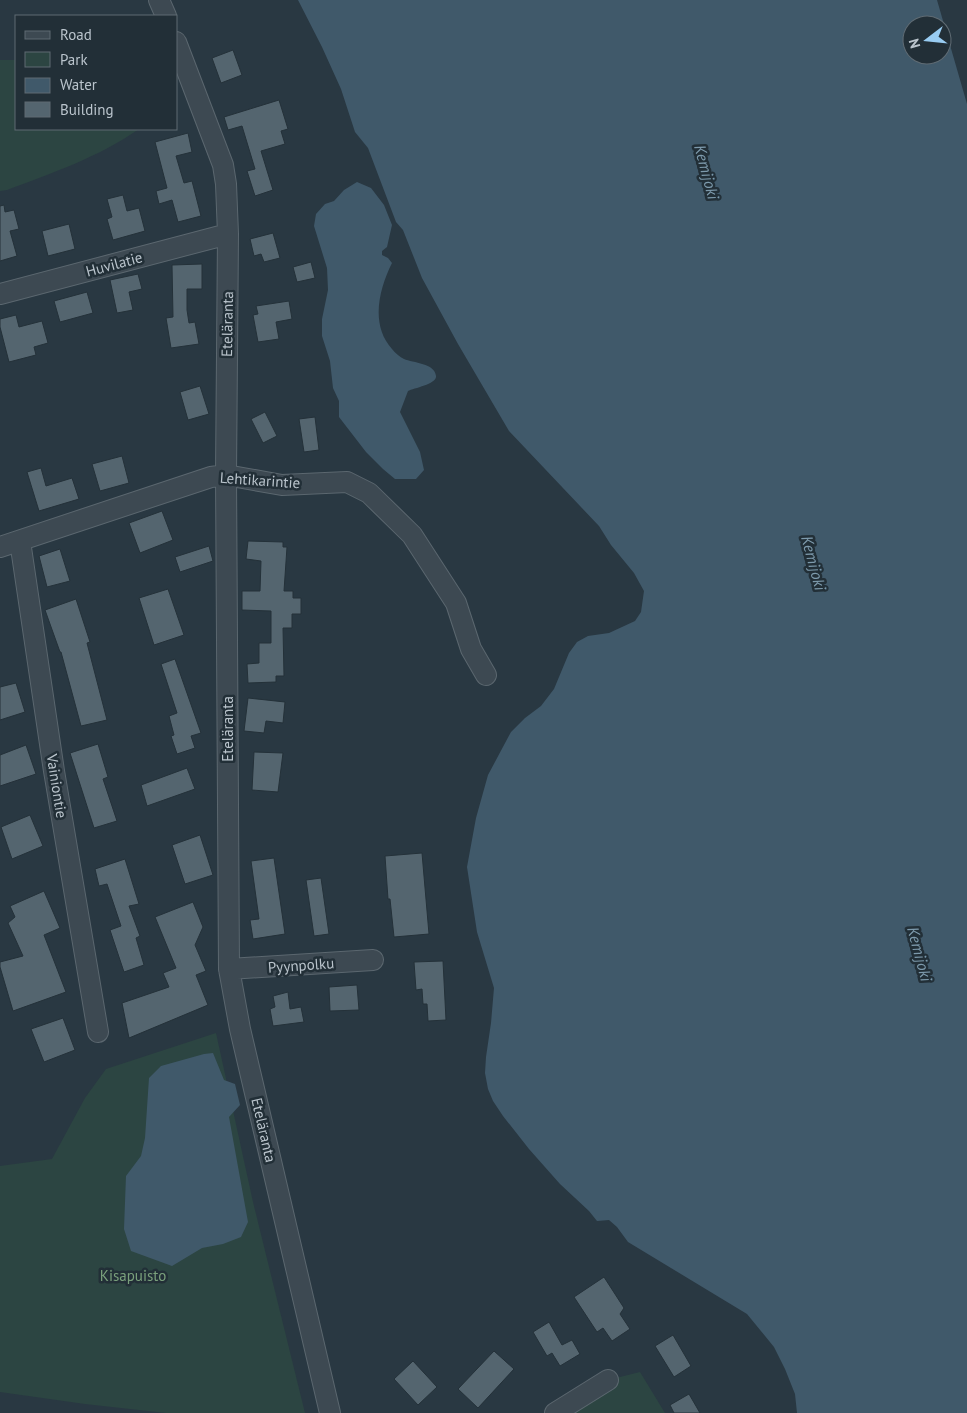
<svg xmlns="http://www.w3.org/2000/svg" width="967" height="1413" font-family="'PT Sans',sans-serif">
<rect width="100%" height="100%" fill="#293842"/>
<path fill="#2c4542" d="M 0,60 L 16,60 L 16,129 L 139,129 C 99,157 52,173 7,190 L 0,191 Z
M 216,1033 L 253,1202 L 305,1413 L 166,1413 L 85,1404 L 0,1392 L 0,1166 L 52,1159 L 85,1098 L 106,1069 Z
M 640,1372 L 665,1413 L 558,1413 L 608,1380 Z"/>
<path fill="#40596a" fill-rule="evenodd" d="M 298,0 L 937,0 L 967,104 L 967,1413 L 797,1413 L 795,1394 L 785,1369 L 774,1347 L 747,1314 L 628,1242 L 617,1227 L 609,1220 L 597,1221 L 589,1211 L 560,1184 L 529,1149 L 503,1116 L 493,1101 L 488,1089 L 485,1073 L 486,1057 L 491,1023 L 494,988 L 477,932 L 467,867 L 476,818 L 488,775 L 511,732 L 525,718 L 541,706 L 554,689 L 569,653 L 577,642 L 588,636 L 609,633 L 635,621 L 641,612 L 644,591 L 634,573 L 611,545 L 599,526 L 509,431 L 458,344 L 422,278 L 403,230 L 396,222 L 368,148 L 355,132 L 341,89 L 322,47 ZM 912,25 L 942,25 L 942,55 L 912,55 Z
M 357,182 L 371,188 L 384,205 L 392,225 L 387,247 L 382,251 L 382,255 L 388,258 L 392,263 C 379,289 370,325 392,349 C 395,353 400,357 404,359 C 413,363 435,363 436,376 C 437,384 414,388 408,391 L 400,412 L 420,452 L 424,470 L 416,479 L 395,479 L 383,469 L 366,452 L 339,417 L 339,401 L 333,388 L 330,361 L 322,336 L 322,319 L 328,290 L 327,268 L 314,226 L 316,214 L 325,204 L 334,201 L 344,190 Z
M 213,1053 L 224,1080 L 235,1084 L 240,1105 L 229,1117 L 248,1222 L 241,1237 L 223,1244 L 202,1248 L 172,1266 L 131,1251 L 124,1229 L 126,1176 L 141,1156 L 145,1138 L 149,1078 L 161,1066 L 204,1054 Z"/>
<path fill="#54656f" stroke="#243139" d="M 233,50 L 242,75 L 221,83 L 212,58 Z
M 279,100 L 288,129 L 281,131 L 285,144 L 261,151 L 273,190 L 255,196 L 247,171 L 255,169 L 242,126 L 228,130 L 224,117 Z
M 188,133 L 192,152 L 176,156 L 184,183 L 192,181 L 201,216 L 178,222 L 172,200 L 159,204 L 156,191 L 167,188 L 155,142 Z
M 123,195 L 127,211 L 139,208 L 145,231 L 113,240 L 107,219 L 112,217 L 107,199 Z
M 4,205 L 5,212 L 14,210 L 19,229 L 10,231 L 17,256 L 0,261 L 0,206 Z
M 69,224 L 75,249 L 48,256 L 42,231 Z
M 273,233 L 280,258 L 264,262 L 261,254 L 254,256 L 250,239 Z
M 311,262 L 315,278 L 297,282 L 293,267 Z
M 202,264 L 202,289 L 187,289 L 187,310 L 189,323 L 195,322 L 199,344 L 171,348 L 166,318 L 173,317 L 172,265 Z
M 138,274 L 142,289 L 129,292 L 133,310 L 117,313 L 110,280 Z
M 87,292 L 93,313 L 60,322 L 54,301 Z
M 289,301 L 292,319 L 276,322 L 279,339 L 258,342 L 253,315 L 258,314 L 256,306 Z
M 16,315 L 19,327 L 42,321 L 48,343 L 34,347 L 36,355 L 9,362 L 0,327 L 0,319 Z
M 200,386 L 209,414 L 188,420 L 180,392 Z
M 265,412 L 277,436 L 263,443 L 251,419 Z
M 315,417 L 319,450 L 304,452 L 299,419 Z
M 122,456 L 129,483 L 100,491 L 92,464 Z
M 41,468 L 46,486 L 72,478 L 79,499 L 39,511 L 27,472 Z
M 162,511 L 173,540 L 140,553 L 129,523 Z
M 248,541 L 283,542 L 283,547 L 287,547 L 284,591 L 293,591 L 293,598 L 301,598 L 301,614 L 292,614 L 292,628 L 283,628 L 284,676 L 276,676 L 276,682 L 248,683 L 247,664 L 259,663 L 259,643 L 271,643 L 271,611 L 242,610 L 242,591 L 260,591 L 261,561 L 246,559 Z
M 209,546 L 213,561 L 180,572 L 175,557 Z
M 60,549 L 70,581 L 47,587 L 39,556 Z
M 168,589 L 184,635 L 154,645 L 139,598 Z
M 76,599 L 90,642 L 87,643 L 107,720 L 81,726 L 61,652 L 60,652 L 45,610 Z
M 175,659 L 201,733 L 191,736 L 195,748 L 177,754 L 171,736 L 174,735 L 169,716 L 177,713 L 161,664 Z
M 16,683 L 25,712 L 0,720 L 0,687 Z
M 248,698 L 285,702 L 283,723 L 266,721 L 264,733 L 244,731 Z
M 98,744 L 108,777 L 103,779 L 117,821 L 94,828 L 70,753 Z
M 26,745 L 36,774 L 0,786 L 0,755 Z
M 254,752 L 283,753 L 278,792 L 252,790 Z
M 187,768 L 195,789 L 147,806 L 141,785 Z
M 30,815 L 43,846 L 12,859 L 1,827 Z
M 200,835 L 213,875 L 185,884 L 172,845 Z
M 422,853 L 429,934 L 394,937 L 390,899 L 388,899 L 385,856 Z
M 274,858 L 285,934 L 253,939 L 250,920 L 259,919 L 251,861 Z
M 125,859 L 139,904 L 129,906 L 140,936 L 136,938 L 144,965 L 124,972 L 110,930 L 121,926 L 107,884 L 99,886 L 95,869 Z
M 321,878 L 329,934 L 314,936 L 306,880 Z
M 44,891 L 60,928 L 44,935 L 66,992 L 13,1011 L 0,967 L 0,962 L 23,956 L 8,923 L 15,917 L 10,906 Z
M 193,902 L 203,927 L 195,945 L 206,971 L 196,975 L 208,1005 L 129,1038 L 122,1003 L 169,987 L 163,973 L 176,968 L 155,917 Z
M 443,961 L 446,1020 L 428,1021 L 427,1004 L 423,1004 L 422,989 L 416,990 L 414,962 Z
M 357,985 L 359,1010 L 330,1011 L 329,987 Z
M 288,992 L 290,1009 L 301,1007 L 304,1022 L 273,1026 L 270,1009 L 275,1007 L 273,996 Z
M 63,1018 L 75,1050 L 44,1062 L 31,1029 Z
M 604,1277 L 624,1308 L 620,1314 L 630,1329 L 612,1341 L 603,1328 L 597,1332 L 574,1297 Z
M 549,1322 L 562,1345 L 572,1340 L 580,1354 L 560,1366 L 552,1353 L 547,1356 L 533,1332 Z
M 673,1335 L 691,1366 L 674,1377 L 655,1346 Z
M 494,1351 L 514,1369 L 478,1408 L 458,1389 Z
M 413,1361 L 437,1387 L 418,1405 L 394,1379 Z
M 689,1394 L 700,1413 L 674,1413 L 670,1405 Z"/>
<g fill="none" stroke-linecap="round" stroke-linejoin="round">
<defs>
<path id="minor" d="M 159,0 L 166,16
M 176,42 L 223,165 L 226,184 L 228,234 L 226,475 L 229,969 L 240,1029 L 330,1413
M 0,294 L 228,234
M 20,541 L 54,771 L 98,1032
M 0,547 L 211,477 L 226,475 L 282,485 L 347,482 L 369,493 L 412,535 L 456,603 L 471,649 L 486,675
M 229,969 L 373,960
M 555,1413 L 608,1380"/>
</defs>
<use href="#minor" stroke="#5b676f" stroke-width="22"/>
<use href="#minor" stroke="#3d4952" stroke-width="20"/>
</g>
<g text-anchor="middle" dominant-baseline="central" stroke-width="5" stroke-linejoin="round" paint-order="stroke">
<g font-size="15" fill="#bac4cc" stroke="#222f37">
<text transform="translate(114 264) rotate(-15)">Huvilatie</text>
<text transform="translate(227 324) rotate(-89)">Eteläranta</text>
<text transform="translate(260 480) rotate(4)">Lehtikarintie</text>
<text transform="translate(227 729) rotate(-90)">Eteläranta</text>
<text transform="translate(57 786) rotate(81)">Vainiontie</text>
<text transform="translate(301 965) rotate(-4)">Pyynpolku</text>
<text transform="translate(264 1130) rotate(77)">Eteläranta</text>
</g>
<g font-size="15" fill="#7aa07c" stroke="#222f37">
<text x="133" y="1275">Kisapuisto</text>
</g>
<g font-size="16" font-style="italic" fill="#7d9aac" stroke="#222f37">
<text transform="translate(707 172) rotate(75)">Kemijoki</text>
<text transform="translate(814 563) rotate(75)">Kemijoki</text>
<text transform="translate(920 954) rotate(75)">Kemijoki</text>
</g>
</g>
<rect x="15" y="15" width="162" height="115" fill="#222f37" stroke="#5f6b73"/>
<rect x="25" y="31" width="25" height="8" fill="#3d4952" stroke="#5f6b73"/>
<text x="60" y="40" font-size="15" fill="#bac4cc">Road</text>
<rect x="25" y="52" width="25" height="15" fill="#2c4542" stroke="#5f6b73"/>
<text x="60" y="65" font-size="15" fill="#bac4cc">Park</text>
<rect x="25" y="78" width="25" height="15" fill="#40596a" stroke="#5f6b73"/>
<text x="60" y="90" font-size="15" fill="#bac4cc">Water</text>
<rect x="25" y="102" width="25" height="15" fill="#54656f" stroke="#5f6b73"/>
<text x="60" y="115" font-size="15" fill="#bac4cc">Building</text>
<g transform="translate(927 40) rotate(254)"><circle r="24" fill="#222f37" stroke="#5f6b73"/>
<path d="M0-4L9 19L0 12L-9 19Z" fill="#98ccf2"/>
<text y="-8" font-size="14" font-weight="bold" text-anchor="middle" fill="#bac4cc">N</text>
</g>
</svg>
